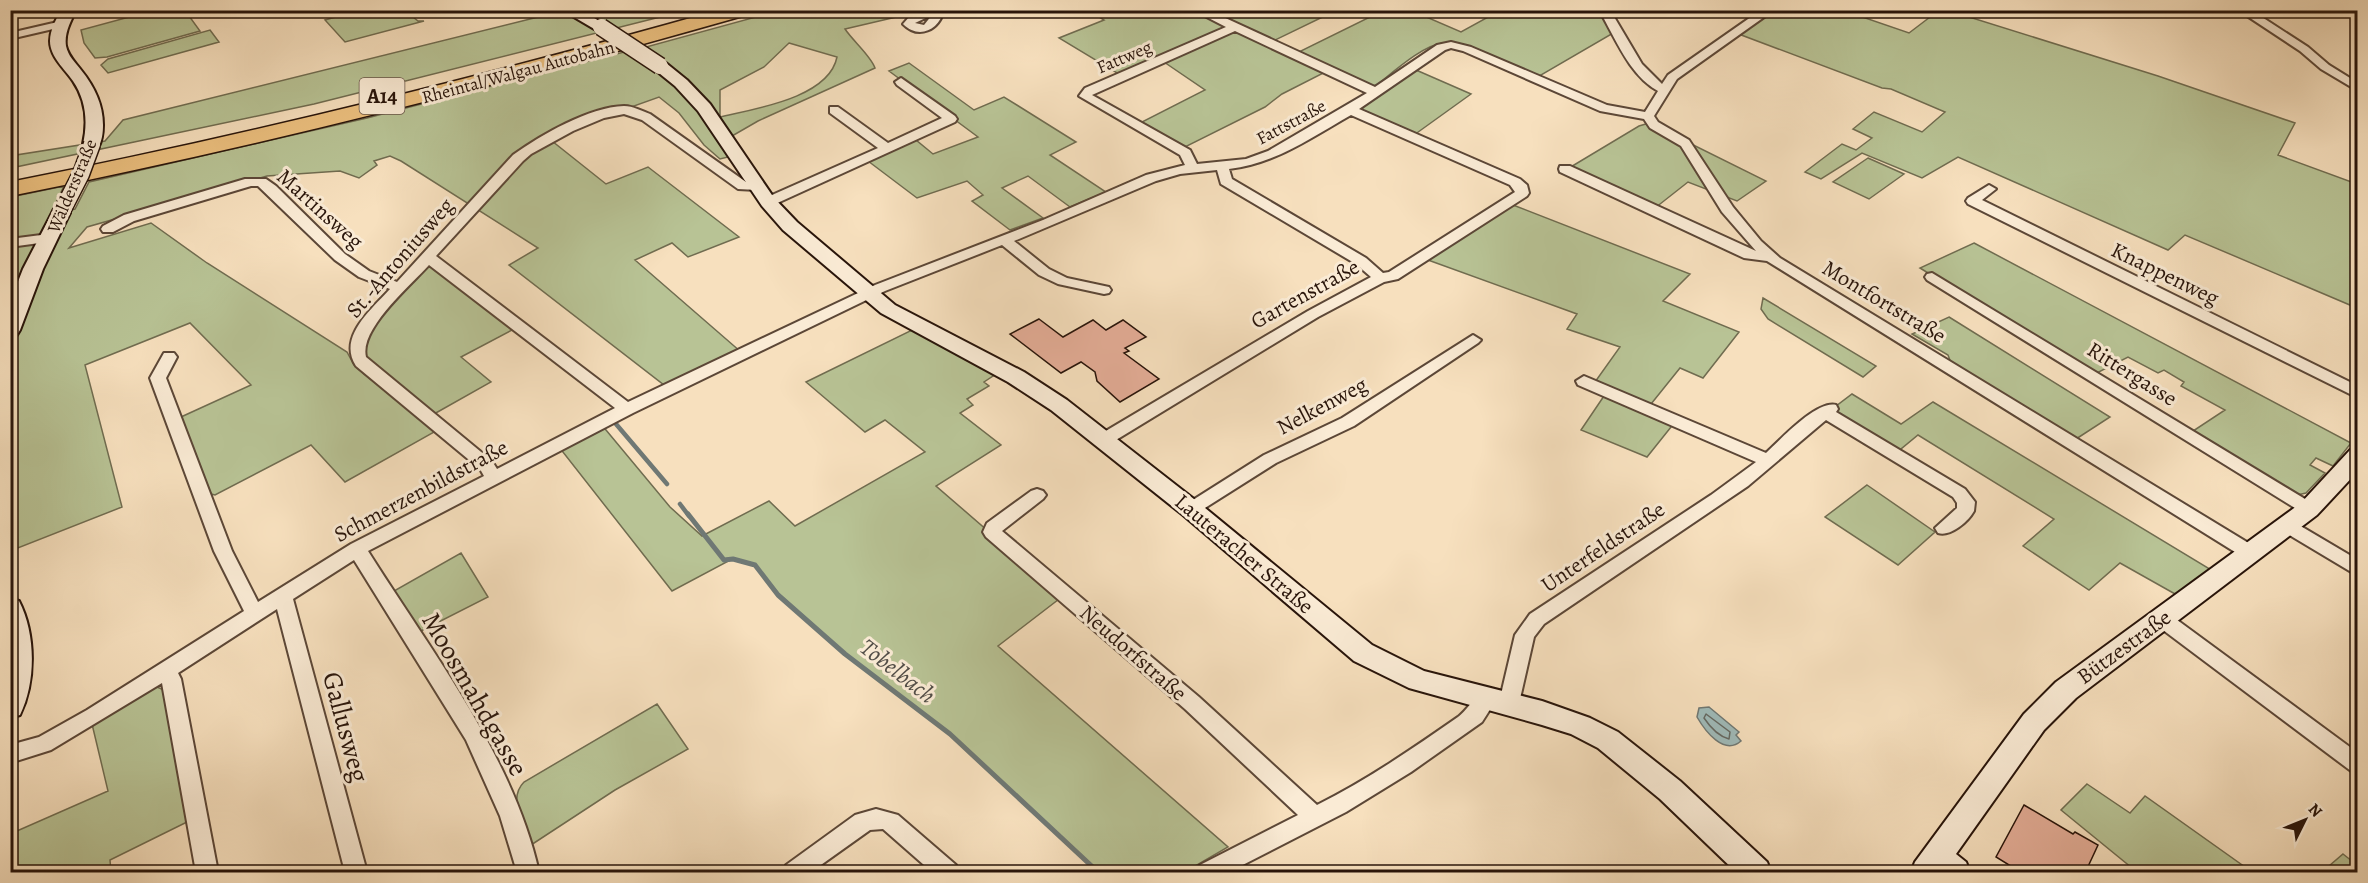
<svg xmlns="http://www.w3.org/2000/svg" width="2368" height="883" font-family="Alegreya,serif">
<rect width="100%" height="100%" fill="#f7e0be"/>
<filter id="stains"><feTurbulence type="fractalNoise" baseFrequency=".00333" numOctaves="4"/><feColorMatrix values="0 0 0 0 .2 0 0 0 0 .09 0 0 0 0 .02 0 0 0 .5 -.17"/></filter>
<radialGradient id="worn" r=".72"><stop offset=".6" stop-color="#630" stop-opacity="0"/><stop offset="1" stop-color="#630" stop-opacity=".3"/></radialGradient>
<path fill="#b8c395" stroke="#706c50" stroke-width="1.5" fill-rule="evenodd" d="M 155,10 L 208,11 L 189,16 L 200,31 L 107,57 L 95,58 L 84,43 L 81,30 Z
M 1088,10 L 1335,11 L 1269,43 L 1295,54 L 1382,11 L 1419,11 L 1417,13 L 1461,32 L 1499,11 L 1600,11 L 1615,32 L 1536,78 C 1515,68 1465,41 1444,43 C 1423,44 1390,75 1373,88 L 1329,70 L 1282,94 L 1265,107 L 1181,149 L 1138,124 L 1205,90 L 1161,60 L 1122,76 L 1059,38 L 1104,20 Z
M 394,11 L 408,13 L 418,21 L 424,21 L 345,42 L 325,20 L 357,11 Z
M 557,11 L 684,11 L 314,104 L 11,168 L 10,156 L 105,141 L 123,120 L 558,12 Z
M 778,11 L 922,11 L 845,29 C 853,41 871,56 875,68 L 758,121 L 725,140 L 736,155 L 720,159 L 704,145 L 679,113 L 659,97 L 547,137 L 606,184 L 648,167 L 739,237 L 688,257 L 672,243 L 635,260 L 741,352 L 668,388 L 509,265 L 538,248 L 401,161 L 390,156 L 374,161 L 377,165 L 359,178 L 340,171 L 267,176 L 87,227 L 69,248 L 151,223 L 207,263 L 347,352 L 354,365 L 364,374 L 436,431 L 345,482 L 311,445 L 215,495 L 211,494 L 181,417 L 251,385 L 190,323 L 85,365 L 122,507 L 15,549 L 11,567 L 11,197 L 64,186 L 50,215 L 75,209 L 89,182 L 367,118 L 628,51 L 667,63 L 646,47 ZM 789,43 L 837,57 C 829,98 754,109 720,117 L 720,90 L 764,67 Z
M 1773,11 L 1845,11 L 1909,33 L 1938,11 L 1950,11 L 2158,76 L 2295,123 L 2278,155 L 2357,184 L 2357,308 L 2185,235 L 2168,250 L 1958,157 L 1922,178 L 1862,153 L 1821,179 L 1805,172 L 1842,144 L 1856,150 L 1872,138 L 1853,129 L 1874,112 L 1922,132 L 1945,112 L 1891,89 L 1882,88 L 1736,33 Z
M 210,30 L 219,42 L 108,73 L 101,65 L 108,59 Z
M 909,63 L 974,110 L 1004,97 L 1076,142 L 1050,155 L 1106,192 L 1070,207 L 1028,176 L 1002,188 L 1043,218 L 1010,230 L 972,201 L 983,195 L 967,181 L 917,198 L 864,158 L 911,136 L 933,154 L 978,137 L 889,71 Z
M 1416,70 L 1471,94 L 1414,135 L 1362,112 L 1363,107 Z
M 1649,123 L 1766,181 L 1737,201 L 1688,182 L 1655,208 L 1569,168 L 1639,126 Z
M 1868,158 L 1904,174 L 1869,199 L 1833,182 Z
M 1513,205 L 1690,274 L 1663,301 L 1739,332 L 1703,378 L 1680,368 L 1647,409 L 1675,422 L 1647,457 L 1581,430 L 1606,393 L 1595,382 L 1620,347 L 1567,329 L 1577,314 L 1428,260 Z
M 1974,243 L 2351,443 L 2333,466 L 2316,458 L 2310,465 L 2325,473 L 2306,493 L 2297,495 L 2190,433 L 2225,410 L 2181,386 L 2184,382 L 2164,370 L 2158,373 L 2128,357 L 2093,375 L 1920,268 Z
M 427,259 L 516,328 L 461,357 L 491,382 L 434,414 L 366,361 L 363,338 Z
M 1763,298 L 1876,366 L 1863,377 L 1768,319 L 1761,309 Z
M 1949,317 L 2110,417 L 2076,439 L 1951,363 L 1948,355 L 1912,334 Z
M 912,330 L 996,374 L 984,382 L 989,386 L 967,399 L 973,405 L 960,413 L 1001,445 L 936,486 L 1063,596 L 998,646 L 1228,847 L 1185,872 L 1099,872 L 951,734 L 845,653 L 779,594 L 755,565 L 732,559 L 672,591 L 559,447 L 601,424 L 670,507 L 702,536 L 769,501 L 795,526 L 925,452 L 885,420 L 865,432 L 806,382 Z
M 1852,394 L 1901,424 L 1933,402 L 2218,574 L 2184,599 L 2120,563 L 2089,590 L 2023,546 L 2054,519 L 1918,435 L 1896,453 L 1827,413 Z
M 1867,485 L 1935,532 L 1898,565 L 1825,517 Z
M 461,553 L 488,597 L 419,632 L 394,591 Z
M 157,687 L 164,690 L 189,821 L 110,860 L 111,872 L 11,872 L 10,834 L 108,791 L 92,724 L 144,691 Z
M 657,704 L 688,749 L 615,790 L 531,845 C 524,824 507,799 524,782 Z
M 2087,784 L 2130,813 L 2145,796 L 2252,872 L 2137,872 L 2061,810 Z
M 2343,854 L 2357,865 L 2357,872 L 2322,872 Z"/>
<path fill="#9fbbba" stroke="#6f7874" stroke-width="1.5" d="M 1709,707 L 1739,732 L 1736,735 L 1741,741 C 1724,756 1705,731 1697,717 L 1699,708 Z"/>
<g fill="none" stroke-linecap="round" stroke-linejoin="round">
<path stroke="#646862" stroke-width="1.5" d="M 1706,714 L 1730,732 L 1729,739 C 1718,736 1710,727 1704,718 Z"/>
<path stroke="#6f7874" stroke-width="4.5" d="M 616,424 L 667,484
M 680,504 L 689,516"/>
<path stroke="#6f7874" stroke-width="5" d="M 688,514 L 724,560 L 733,559 L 755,565 L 778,595 L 845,654 L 950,734 L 1098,872"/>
</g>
<path fill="#e4ad97" stroke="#28140a" stroke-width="1.5" d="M 1039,319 L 1063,337 L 1093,320 L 1106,330 L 1123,320 L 1146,337 L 1125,348 L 1129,351 L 1124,353 L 1159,379 L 1120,402 L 1097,381 L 1095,372 L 1081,362 L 1061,373 L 1010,334 Z
M 2024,805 L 2073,834 L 2075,832 L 2098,845 L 2085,873 L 2022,873 L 1996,857 Z"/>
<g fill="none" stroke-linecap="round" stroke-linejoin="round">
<defs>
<path id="street" d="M 924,10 L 944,10 C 939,30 919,40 903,24 L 910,16 ZM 932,15 L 924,25 L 915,23 Z
M 1193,10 L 1208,10 L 1375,87 L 1437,45 L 1451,42 L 1471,47 L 1607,105 L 1645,112 L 1658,91 C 1629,75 1615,37 1599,10 L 1610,10 L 1642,64 L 1662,84 L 1668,75 L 1761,10 L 1774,10 L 1677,79 L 1654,116 L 1658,122 L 1689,140 L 1733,207 L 1761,241 L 1780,258 L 2255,547 L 2258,552 L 2255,557 L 2249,559 L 2243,557 L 1767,261 L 1744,258 L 1560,172 L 1559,169 L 1560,166 L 1570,166 L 1756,251 L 1722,212 L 1681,146 L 1650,128 L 1644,119 L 1600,111 L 1463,51 L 1451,48 L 1445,50 L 1359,109 L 1520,179 L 1527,185 L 1529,193 L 1527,196 L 1398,279 L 1384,282 L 1318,317 L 1111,443 L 1099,443 L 1097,439 L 1099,435 L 1308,311 L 1371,277 L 1356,264 L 1221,184 L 1217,170 L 1180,174 L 1156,181 L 1014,241 L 1049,269 L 1067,278 L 1109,287 L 1111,290 L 1109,293 L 1104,294 L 1058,284 L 1039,275 L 1002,245 L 885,291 L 633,413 L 368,551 C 431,651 513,756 539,872 L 517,872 L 500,816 L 466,740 L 354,560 L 293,599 L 367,872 L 345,872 L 277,609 L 178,673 L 181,679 L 218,872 L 196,872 L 162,683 L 51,750 L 10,763 L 10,745 L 39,737 L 87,710 L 244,611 L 214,551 L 150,378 L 164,353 L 174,353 L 177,357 L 166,378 L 232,551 L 258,602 L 351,544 L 484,476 L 480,469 L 356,366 C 337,337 372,309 390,289 L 359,277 L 335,260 L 258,186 L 251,186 L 134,221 L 113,232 L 103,232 L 101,229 L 103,226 L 124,215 L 245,179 L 266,179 L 276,186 L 345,254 L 369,271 L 397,282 L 513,155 C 541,135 589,107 624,106 C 633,106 642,111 650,114 L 746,182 L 757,182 L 764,186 L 757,190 L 738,189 L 642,120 L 624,114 L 604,118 L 573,131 L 531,154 L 523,161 L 436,256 L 628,402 L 875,285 L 1043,220 L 1146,175 L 1185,165 L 1180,155 L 1079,96 L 1085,88 L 1226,27 ZM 1235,31 L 1367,93 L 1268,151 L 1246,159 L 1197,164 L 1190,150 L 1092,95 ZM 1351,115 L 1510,185 L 1515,192 L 1389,272 L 1383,273 L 1366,258 L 1232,179 L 1229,169 C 1275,164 1312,137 1351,115 ZM 429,265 L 615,408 L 497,469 L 492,461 L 366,357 C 359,329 411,285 429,265 Z
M 2238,10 L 2251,10 L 2308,47 L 2329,65 L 2358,83 L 2358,91 L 2321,69 L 2300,51 Z
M 62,21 L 66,22 L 66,26 L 10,39 L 10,33 Z
M 901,78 L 955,116 L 957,119 L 955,122 L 773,205 L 763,205 L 761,202 L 763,199 L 878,148 L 830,113 L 830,107 L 838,107 L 888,143 L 942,118 L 897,85 L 895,82 Z
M 1989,185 L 1996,189 L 1982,200 L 2358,386 L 2358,398 L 1968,204 L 1966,201 L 1968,198 Z
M 49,234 L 56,238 L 54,241 L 10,247 L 10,239 Z
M 1932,273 L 2315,505 L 2318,509 L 2315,513 L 2309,515 L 2303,513 L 1927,280 L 1925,277 L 1927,274 Z
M 1473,335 L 1481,340 L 1478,343 L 1354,426 L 1276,463 L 1197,513 L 1191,515 L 1185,513 L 1182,509 L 1185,505 L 1264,455 L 1342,418 Z
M 1584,376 L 1766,453 C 1780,440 1817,400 1836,405 L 1838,409 L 1836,412 L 1965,489 L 1975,502 L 1974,511 C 1968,522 1950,537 1938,533 L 1935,528 L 1957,508 L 1957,503 L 1953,497 L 1826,420 L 1748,486 L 1544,624 L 1534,637 L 1519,703 L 1516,709 L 1509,711 L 1502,709 L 1499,703 L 1515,635 L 1530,614 L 1711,495 L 1756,462 L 1578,385 L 1576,381 Z
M 1037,489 L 1043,491 L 1046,495 L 1043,499 L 1002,531 L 1199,697 L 1317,805 C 1367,780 1412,749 1458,717 C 1470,708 1477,689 1493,694 L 1496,700 L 1482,722 L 1411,772 L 1346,812 L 1229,872 L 1197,872 L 1200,865 L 1298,815 L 1185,709 L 986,537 L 983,532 L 987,523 L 1031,491 Z
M 2287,518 L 2358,560 L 2358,576 L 2281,530 L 2278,525 L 2281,520 Z
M 2162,612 L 2169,614 L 2358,753 L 2358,774 L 2351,771 L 2155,624 L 2153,619 L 2155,614 Z
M 876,809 L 898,815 L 956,865 L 959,872 L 932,872 L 883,829 L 870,830 L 811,872 L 783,872 L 786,865 L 855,815 Z"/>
<path id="secondary" d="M 61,10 L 76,10 C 71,21 64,33 66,46 C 68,56 75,62 81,70 C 94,86 103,104 103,125 C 103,133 102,141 98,148 L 86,148 L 83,144 C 88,122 86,100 73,81 C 65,69 50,57 50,41 C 50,30 56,20 61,10 Z
M 562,10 L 581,10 L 609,27 L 606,30 L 596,30 Z
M 660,61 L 666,63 L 687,80 L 710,104 L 774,198 L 797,222 L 895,305 L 1024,372 L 1067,400 L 1199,503 L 1372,645 L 1424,671 L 1542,701 L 1590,718 L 1618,732 L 1680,781 L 1767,862 L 1771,872 L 1736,872 L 1660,799 L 1598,748 L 1571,734 L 1542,725 L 1409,688 L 1354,661 L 1183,515 L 1051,410 L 1008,382 L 881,313 L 783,230 L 762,206 L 698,111 L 675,86 L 654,69 L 652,66 Z
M 61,207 L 68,209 L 70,213 L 43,269 L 20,330 L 17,335 L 10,336 L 10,302 L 23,269 L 52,213 L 54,209 Z
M 2358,448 L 2358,471 L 2317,515 L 2076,698 L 2044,730 L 1956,854 L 1966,862 L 1970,872 L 1911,872 L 1915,862 L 2024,714 L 2056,682 L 2301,503 L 2350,450 Z
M 10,598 L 19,601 C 36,634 36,682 20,715 L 10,718 Z"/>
<path id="highway" d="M 719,10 L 753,10 L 750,14 C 505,84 260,146 10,196 L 10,182 C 249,135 485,76 719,10 Z"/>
</defs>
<use href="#street" stroke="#5c4737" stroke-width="4"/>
<use href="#secondary" stroke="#28140a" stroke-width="4"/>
<use href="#highway" stroke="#28140a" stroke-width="3"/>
<use href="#street" fill="#faebd5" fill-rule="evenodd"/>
<use href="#secondary" fill="#faebd5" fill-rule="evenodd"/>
<use href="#highway" fill="#ecc07f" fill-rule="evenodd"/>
<defs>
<path id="secondary-bridge" d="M 601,27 L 660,66
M 61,213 L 81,174 L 92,144"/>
</defs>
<use href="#secondary-bridge" stroke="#28140a" stroke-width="19" stroke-linecap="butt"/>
<use href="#secondary-bridge" stroke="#faebd5" stroke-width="16"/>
</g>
<g text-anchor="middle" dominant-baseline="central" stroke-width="6" stroke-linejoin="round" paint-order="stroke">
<g font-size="18" fill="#28140a" stroke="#faebd5">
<text transform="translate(1124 57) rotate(-23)">Fattweg</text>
<text transform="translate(518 72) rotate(-15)">Rheintal/Walgau Autobahn</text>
<text transform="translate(1291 122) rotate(-28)">Fattstraße</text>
<text transform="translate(72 186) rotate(-67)">Wälderstraße</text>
</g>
<rect fill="#faebd5" stroke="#675447" stroke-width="1.5" x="359.5" y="78" width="45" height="36" rx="4.5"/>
<g font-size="21" font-weight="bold" fill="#28140a">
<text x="382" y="96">A14</text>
</g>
<g font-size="22" fill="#28140a" stroke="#faebd5">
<text transform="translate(320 209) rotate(42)">Martinsweg</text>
<text transform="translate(400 258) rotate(-49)">St.-Antoniusweg</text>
<text transform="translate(2165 274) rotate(26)">Knappenweg</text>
<text transform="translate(1305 294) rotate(-29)">Gartenstraße</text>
<text transform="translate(1884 302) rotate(31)">Montfortstraße</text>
<text transform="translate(2132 374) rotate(32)">Rittergasse</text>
<text transform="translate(1322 406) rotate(-28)">Nelkenweg</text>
<text transform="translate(421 491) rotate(-28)">Schmerzenbildstraße</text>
<text transform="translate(1603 547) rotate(-34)">Unterfeldstraße</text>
<text transform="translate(1244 554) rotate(40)">Lauteracher Straße</text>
<text transform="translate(2124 647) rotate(-36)">Bützestraße</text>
<text transform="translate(1133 653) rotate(41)">Neudorfstraße</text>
</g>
<g font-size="24" font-style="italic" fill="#524e48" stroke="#faebd5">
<text transform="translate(898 671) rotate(38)">Tobelbach</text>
</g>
<g font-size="27" fill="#28140a" stroke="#faebd5">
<text transform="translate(475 694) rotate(60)">Moosmahdgasse</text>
<text transform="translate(346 727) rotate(75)">Gallusweg</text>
</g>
</g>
<rect width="2368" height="883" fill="none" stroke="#f7e0be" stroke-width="36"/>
<rect x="12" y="12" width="2344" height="859" fill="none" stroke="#28140a" stroke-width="3"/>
<rect x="18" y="18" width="2332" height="847" fill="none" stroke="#28140a" stroke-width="1.5"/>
<g transform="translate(2305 820) rotate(47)" stroke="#faebd5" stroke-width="4.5" paint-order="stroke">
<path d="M0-4.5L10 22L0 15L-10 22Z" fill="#28140a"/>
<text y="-9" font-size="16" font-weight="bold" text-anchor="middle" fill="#28140a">N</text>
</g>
<rect width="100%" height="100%" filter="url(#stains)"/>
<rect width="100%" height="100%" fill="url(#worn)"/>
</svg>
